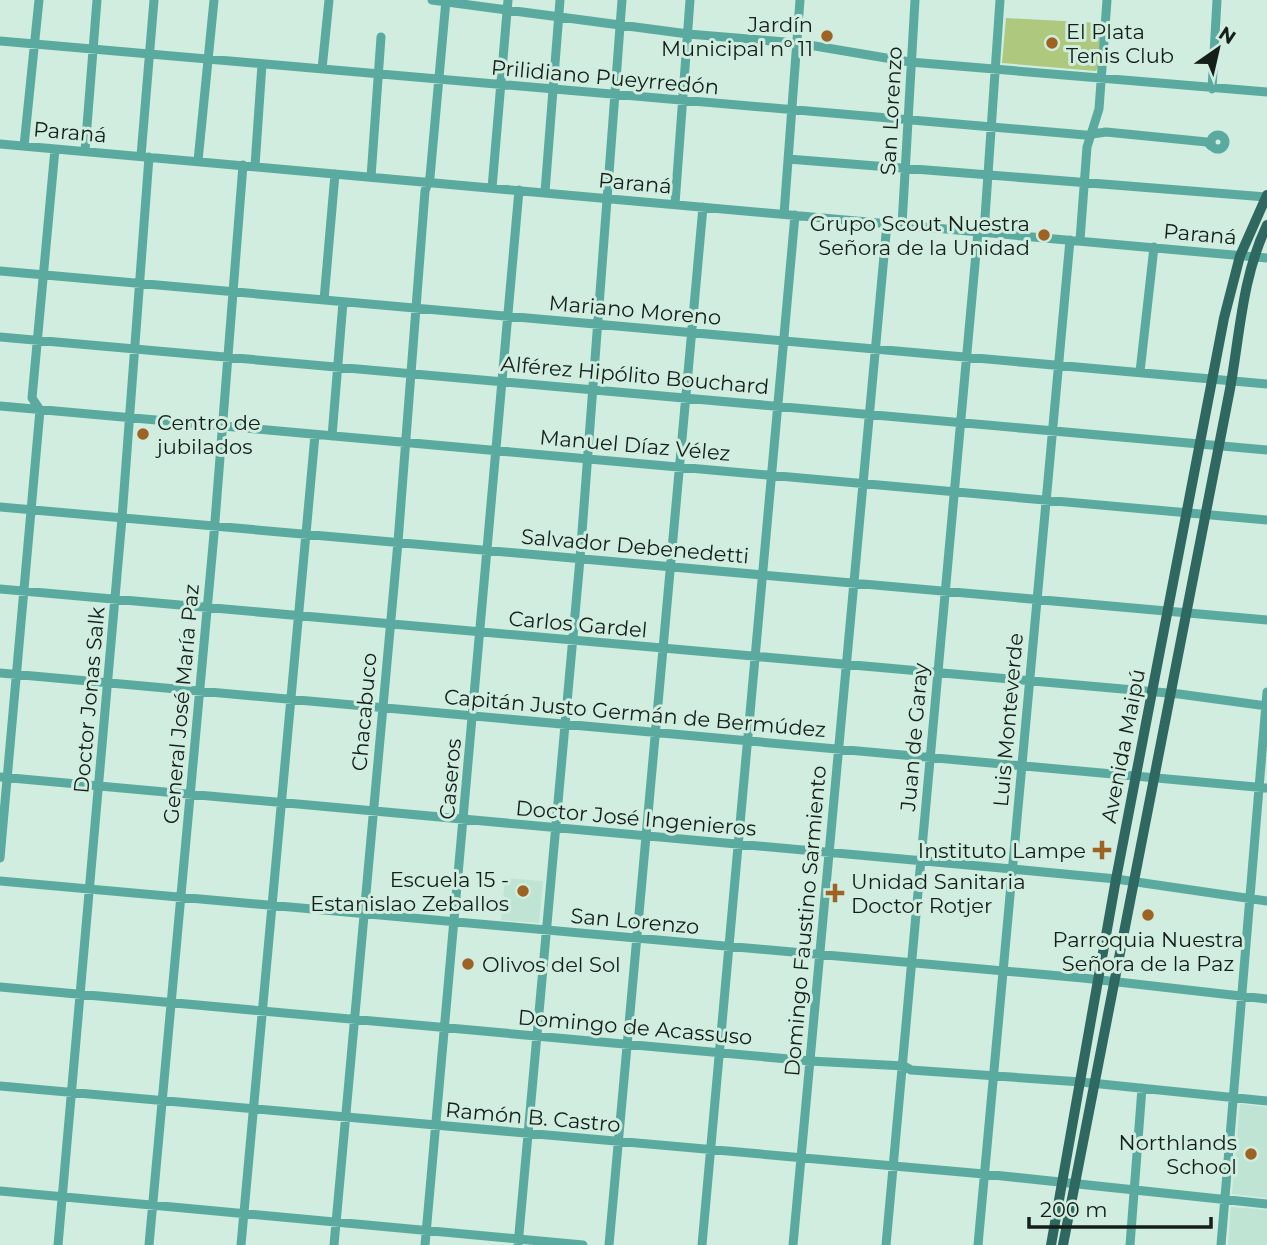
<svg xmlns="http://www.w3.org/2000/svg" width="1267" height="1245" font-family="Montserrat,sans-serif">
<rect width="100%" height="100%" fill="#d0eddf"/>
<path fill="#bfe4d3" d="M 505,878 L 543,881 L 539,923 L 501,920 Z
M 1240,1104 L 1267,1107 L 1267,1198 L 1232,1194 Z
M 1231,1207 L 1267,1210 L 1267,1245 L 1228,1245 Z"/>
<path fill="#aec97d" d="M 1006,18 L 1101,23 L 1098,68 L 1096,71 L 1002,63 Z"/>
<g fill="none" stroke-linecap="round" stroke-linejoin="round">
<path stroke="#5baaa0" stroke-width="9" d="M 432,0 L 688,34 L 797,43 L 910,62 L 1267,92
M 0,41 L 1085,135 L 1106,132 L 1207,142 L 1211,146
M 322,69 L 329,0
M 1212,89 L 1217,0
M1211 142a7 7 0 1 1 14 0a7 7 0 1 1-14 0Z
M 0,144 L 1267,258
M 24,146 L 39,0
M 85,151 L 97,0
M 141,156 L 154,0
M 788,159 L 1266,197
M 198,161 L 214,0
M 255,166 L 262,64
M 371,177 L 381,37
M 492,188 L 508,0
M 545,192 L 560,0
M 675,204 L 690,0
M 784,214 L 800,0
M 902,225 L 915,0
M 984,232 L 1000,0
M 1080,240 L 1087,147 L 1099,109 L 1107,0
M 0,271 L 1267,384
M 324,300 L 335,174
M 0,337 L 1267,450
M 1140,372 L 1154,247
M 0,406 L 1267,520
M 332,436 L 343,302
M 0,507 L 1267,620
M 0,589 L 1179,694 L 1267,706
M 0,673 L 1267,788
M 0,777 L 1012,869 L 1116,879 L 1267,901
M 0,858 L 40,410 L 32,398 L 55,149
M 0,881 L 1083,978 L 1267,999
M 0,987 L 810,1061 L 904,1066 L 911,1070 L 1081,1082 L 1267,1101
M 0,1086 L 984,1174 L 1267,1204
M 0,1191 L 583,1245
M 58,1245 L 122,518 L 149,157
M 149,1245 L 214,534 L 243,165
M 241,1245 L 315,435
M 334,1245 L 398,542 L 425,191 L 430,177 L 446,0
M 425,1245 L 519,190
M 518,1245 L 580,559 L 622,0
M 609,1245 L 703,207
M 702,1245 L 795,215
M 793,1245 L 887,223
M 886,1245 L 978,231
M 978,1245 L 1070,240
M 1130,1245 L 1142,1088
M 1221,1245 L 1267,692"/>
<path stroke="#2f6861" stroke-width="10" d="M 1051,1245 L 1116,879 L 1224,318 L 1240,256 L 1267,195
M 1063,1245 L 1230,389 C 1240,334 1242,277 1267,225"/>
</g>
<g fill="#9e6323" stroke="#d0eddf" stroke-width="2.5">
<circle cx="827" cy="36" r="7"/>
<circle cx="1052" cy="43" r="7"/>
<circle cx="1044" cy="235" r="7"/>
<circle cx="143" cy="434" r="7"/>
<path d="M1098.5 839.5h7v7h7v7h-7v7h-7v-7h-7v-7h7z"/>
<circle cx="523" cy="891" r="7"/>
<path d="M831.5 882.5h7v7h7v7h-7v7h-7v-7h-7v-7h7z"/>
<circle cx="1148" cy="915" r="7"/>
<circle cx="468" cy="964" r="7"/>
<circle cx="1251" cy="1154" r="7"/>
</g>
<g text-anchor="middle" dominant-baseline="central" stroke-width="6" stroke-linejoin="round" paint-order="stroke">
<g font-size="21" fill="#141f1a" stroke="#d0eddf" text-anchor="end">
<text x="813" y="24">Jardín<tspan x="813" dy="24">Municipal nº 11</tspan></text>
<text x="1066" y="31" text-anchor="start">El Plata<tspan x="1066" dy="24">Tenis Club</tspan></text>
<text x="1030" y="223">Grupo Scout Nuestra<tspan x="1030" dy="24">Señora de la Unidad</tspan></text>
<text x="157" y="422" text-anchor="start">Centro de<tspan x="157" dy="24">jubilados</tspan></text>
<text x="1086" y="850">Instituto Lampe</text>
<text x="509" y="879">Escuela 15 -<tspan x="509" dy="24">Estanislao Zeballos</tspan></text>
<text x="851" y="881" text-anchor="start">Unidad Sanitaria<tspan x="851" dy="24">Doctor Rotjer</tspan></text>
<text x="1148" y="939" text-anchor="middle">Parroquia Nuestra<tspan x="1148" dy="24">Señora de la Paz</tspan></text>
<text x="482" y="964" text-anchor="start">Olivos del Sol</text>
<text x="1237" y="1142">Northlands<tspan x="1237" dy="24">School</tspan></text>
</g>
<g font-size="21" fill="#141f1a" stroke="#d0eddf">
<text transform="translate(605 77) rotate(5)">Prilidiano Pueyrredón</text>
<text transform="translate(891 111) rotate(-87)">San Lorenzo</text>
<text transform="translate(70 132) rotate(5)">Paraná</text>
<text transform="translate(635 183) rotate(5)">Paraná</text>
<text transform="translate(1200 234) rotate(5)">Paraná</text>
<text transform="translate(635 310) rotate(5)">Mariano Moreno</text>
<text transform="translate(635 375) rotate(5)">Alférez Hipólito Bouchard</text>
<text transform="translate(635 445) rotate(5)">Manuel Díaz Vélez</text>
<text transform="translate(635 546) rotate(5)">Salvador Debenedetti</text>
<text transform="translate(578 624) rotate(5)">Carlos Gardel</text>
<text transform="translate(89 700) rotate(-85)">Doctor Jonas Salk</text>
<text transform="translate(181 704) rotate(-85)">General José María Paz</text>
<text transform="translate(364 712) rotate(-85)">Chacabuco</text>
<text transform="translate(635 713) rotate(5)">Capitán Justo Germán de Bermúdez</text>
<text transform="translate(1008 720) rotate(-85)">Luis Monteverde</text>
<text transform="translate(914 737) rotate(-85)">Juan de Garay</text>
<text transform="translate(1123 746) rotate(-79)">Avenida Maipú</text>
<text transform="translate(450 779) rotate(-85)">Caseros</text>
<text transform="translate(636 818) rotate(5)">Doctor José Ingenieros</text>
<text transform="translate(635 921) rotate(5)">San Lorenzo</text>
<text transform="translate(805 921) rotate(-85)">Domingo Faustino Sarmiento</text>
<text transform="translate(635 1027) rotate(5)">Domingo de Acassuso</text>
<text transform="translate(533 1117) rotate(5)">Ramón B. Castro</text>
</g>
</g>
<g transform="translate(1218 49) rotate(34)" stroke="#d0eddf" stroke-width="5" paint-order="stroke">
<path d="M0-5L12 26L0 18L-12 26Z" fill="#141f1a"/>
<text y="-10" font-size="19" font-weight="bold" text-anchor="middle" fill="#141f1a">N</text>
</g>
<path d="M1029 1217v10h182v-10" fill="none" stroke="#141f1a" stroke-width="3.5"/>
<text x="1040" y="1217" font-size="21" fill="#141f1a" stroke="#d0eddf" stroke-width="5" paint-order="stroke">200 m</text>
</svg>
